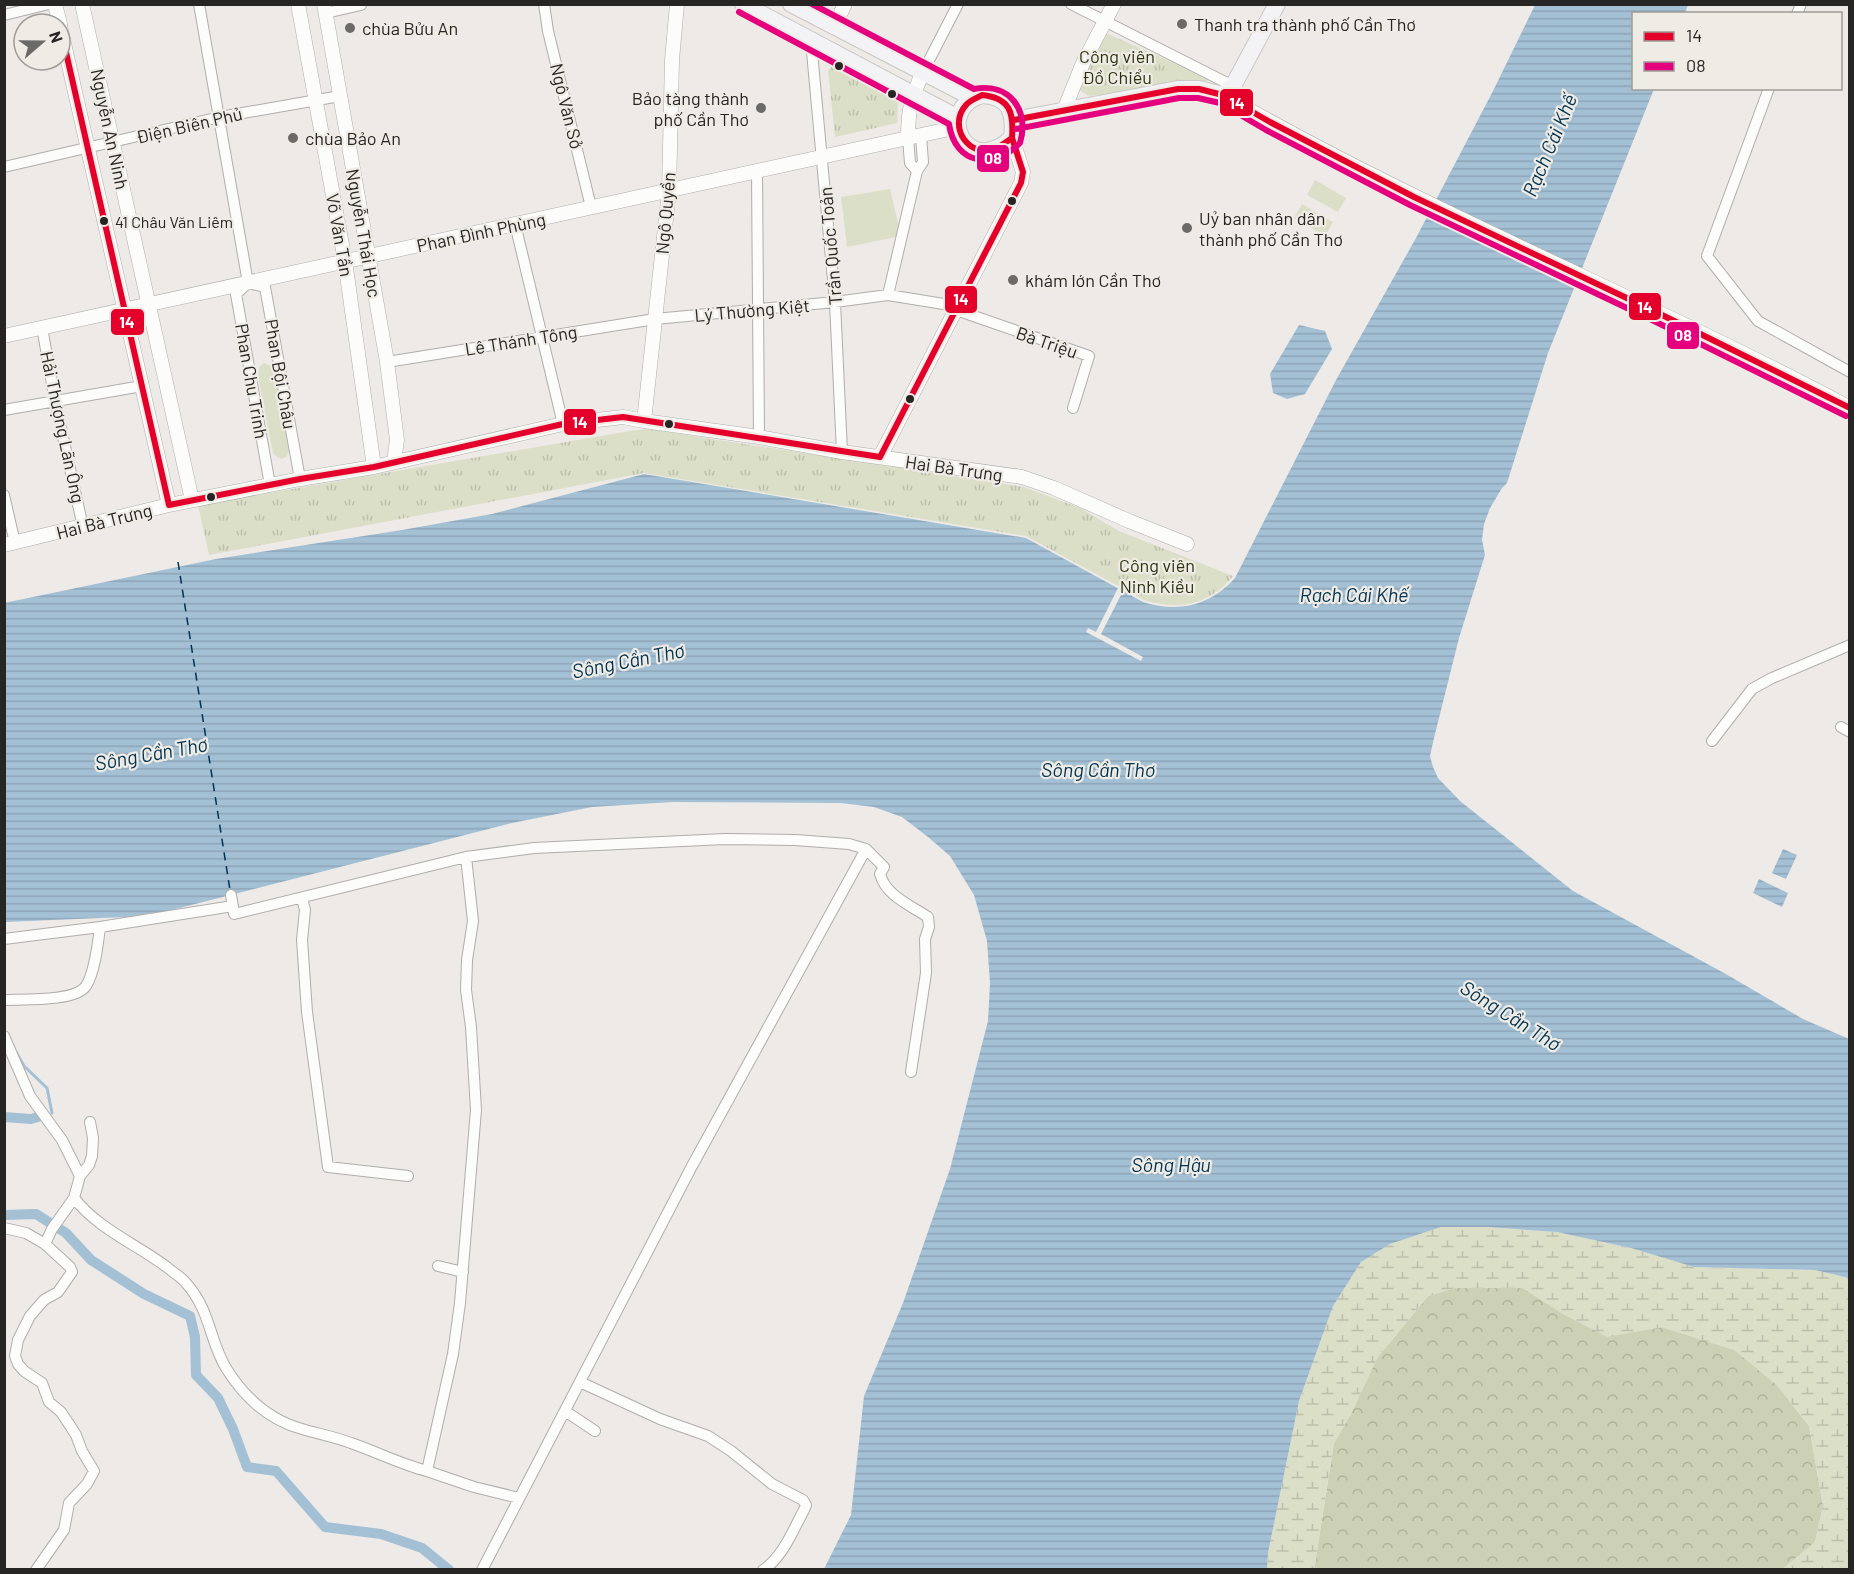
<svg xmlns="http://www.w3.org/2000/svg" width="1854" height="1574" font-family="Barlow,sans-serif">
<defs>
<pattern id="forest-crowns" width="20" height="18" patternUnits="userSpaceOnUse" patternTransform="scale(1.5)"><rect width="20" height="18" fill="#ccd1b6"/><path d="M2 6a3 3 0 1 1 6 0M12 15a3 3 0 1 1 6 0" fill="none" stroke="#afb39c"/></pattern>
<pattern id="wetland-marsh" width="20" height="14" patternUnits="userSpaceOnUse" patternTransform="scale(1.5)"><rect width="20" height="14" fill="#dbdfc8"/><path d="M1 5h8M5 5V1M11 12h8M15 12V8" fill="none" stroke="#bcbfac"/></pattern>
<pattern id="park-tufts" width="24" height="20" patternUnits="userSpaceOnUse" patternTransform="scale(1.5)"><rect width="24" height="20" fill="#dbdfc8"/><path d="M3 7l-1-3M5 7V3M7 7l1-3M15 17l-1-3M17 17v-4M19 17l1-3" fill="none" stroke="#bcbfac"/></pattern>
<pattern id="water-rules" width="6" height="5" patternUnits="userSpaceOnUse" patternTransform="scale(1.5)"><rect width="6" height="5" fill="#a4c0d5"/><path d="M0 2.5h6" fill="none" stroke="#8da5b7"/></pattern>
</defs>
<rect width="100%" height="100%" fill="#edeae7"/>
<path fill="#dbdfc8" d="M 1315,180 L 1346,198 L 1338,212 L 1307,195 Z
M 890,189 L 901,236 L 847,247 L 841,197 Z
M 1302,204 L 1333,222 L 1325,236 L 1294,218 Z
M 264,363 L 271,366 L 275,373 L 289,451 L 287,456 L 282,459 L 277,457 L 273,453 L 258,376 L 259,367 Z"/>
<path fill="url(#forest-crowns)" d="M 1455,1288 L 1523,1288 L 1565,1315 L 1607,1336 L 1662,1327 L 1735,1350 L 1777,1385 L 1809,1426 L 1823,1506 L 1815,1542 L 1783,1569 L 1314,1570 L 1334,1443 L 1351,1414 L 1377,1358 L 1428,1296 Z"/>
<path fill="url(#wetland-marsh)" d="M 1441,1227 L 1487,1227 L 1557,1232 L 1631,1248 L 1694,1267 L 1815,1270 L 1849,1278 L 1849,1569 L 1783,1569 L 1815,1542 L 1823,1506 L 1809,1426 L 1777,1385 L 1734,1350 L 1662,1327 L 1607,1337 L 1565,1315 L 1523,1288 L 1455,1288 L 1428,1296 L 1377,1358 L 1351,1414 L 1334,1443 L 1314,1569 L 1267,1570 L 1268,1553 L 1299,1401 L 1333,1306 L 1361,1262 L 1390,1244 Z"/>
<path fill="url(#park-tufts)" d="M 1108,34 L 1213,80 L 1090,96 L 1082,92 L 1077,87 L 1103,35 Z
M 831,67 L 898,102 L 897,123 L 835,137 L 828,70 Z
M 648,429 L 1024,487 L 1080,508 L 1119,531 L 1233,576 C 1210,605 1177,611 1144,600 L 1026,536 L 644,473 L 209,555 L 198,505 L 630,431 Z"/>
<path fill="url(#water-rules)" d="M 1535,5 L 1688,5 L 1685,13 L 1634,14 L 1634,88 L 1654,89 L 1548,353 L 1507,483 L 1502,488 L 1490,508 L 1484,524 L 1482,540 L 1485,555 L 1459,638 L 1434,738 L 1430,756 L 1433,767 L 1438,778 L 1460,801 L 1573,891 L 1724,973 L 1803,1019 L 1849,1039 L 1849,1278 L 1815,1270 L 1694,1267 L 1631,1248 L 1557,1232 L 1487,1227 L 1441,1227 L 1390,1244 L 1361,1262 L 1333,1306 L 1299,1401 L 1268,1553 L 1267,1569 L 824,1569 L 851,1515 L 864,1396 L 903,1303 L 950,1169 L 988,1021 L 990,983 L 987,941 L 974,895 L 950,856 L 928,837 L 902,817 L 874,807 L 841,803 L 673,802 L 592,807 L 512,823 L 148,916 L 5,922 L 4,603 L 216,559 L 402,530 L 492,514 L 644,474 L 1026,538 L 1143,602 C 1178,613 1210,606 1235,578 L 1336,380 L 1416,238 L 1492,93 Z
M 1299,325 L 1325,331 L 1332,349 L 1305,394 L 1287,399 L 1273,393 L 1270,374 Z
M 1783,849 L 1797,855 L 1786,879 L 1772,873 Z
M 1759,879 L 1788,893 L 1782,907 L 1753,893 Z"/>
<path fill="#edeae7" d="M 1118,588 L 1123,591 L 1101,634 L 1143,657 L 1141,661 L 1086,632 L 1088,628 L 1096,632 Z"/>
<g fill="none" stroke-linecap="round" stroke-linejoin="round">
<path stroke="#a4c0d5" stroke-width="3" d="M 16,1052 L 24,1066 L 47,1088 L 52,1113"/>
<path stroke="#a4c0d5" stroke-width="10" d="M 4,1117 L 31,1119 L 38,1117
M 4,1215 L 36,1214 L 66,1233 L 91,1260 L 144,1294 L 190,1316 L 195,1337 L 196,1375 L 218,1398 L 233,1429 L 247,1467 L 276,1471 L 325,1527 L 381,1534 L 422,1548 L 449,1570"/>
<path stroke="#003452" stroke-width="1.5" stroke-dasharray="8 6" stroke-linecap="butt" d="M 178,562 L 230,890"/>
<defs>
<path id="minor" d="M 199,4 L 248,283
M 544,4 L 548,31 L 591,207
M 1071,4 L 1233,86
M 326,13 L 361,5
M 1797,14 L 1801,4
M 4,15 L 49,4
M 811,41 L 835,302 L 842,452
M 923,72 L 958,4
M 1769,88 L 1707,256 L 1758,321 L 1850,372
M 908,138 L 910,163 L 917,171
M 4,167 L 220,117 L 340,96
M 757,171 L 759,437
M 515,224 L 563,424
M 248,283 L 265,287 L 300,479
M 248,283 L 236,294 L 270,485
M 888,295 L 917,171 L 923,162 L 921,136
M 42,327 L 55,401 L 83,527
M 387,362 L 655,319 L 835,302 L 888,295 L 956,306 L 962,312 L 1089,356 L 1073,408
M 4,410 L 142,386
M 4,495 L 15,543
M 1841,727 L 1850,732
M 1712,741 L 1752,689 L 1772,678 L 1850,645
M 866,849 L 884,867 L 880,874 C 886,896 910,905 928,917 L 929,927 L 925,939 L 926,973 L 911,1072
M 231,895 L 234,914 L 466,857 L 534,848 L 725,839 L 795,840 L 849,844 L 866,849 L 692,1166 L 482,1570
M 302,898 L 305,910 L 302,940 L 307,1012 L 328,1167 L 408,1176
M 4,939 L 100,927 L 233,906
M 4,1000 C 23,999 75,1002 86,986 C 95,972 98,943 100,927
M 4,1036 L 30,1096 L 62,1140 L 80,1176
M 90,1122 L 93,1138 L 92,1156 L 89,1165 L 80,1176 L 74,1198 C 98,1229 138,1245 168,1268 C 174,1273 181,1277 186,1283 C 211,1311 209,1340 226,1368 C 244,1397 269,1420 302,1429 C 319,1434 335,1437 351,1443 C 377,1452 400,1464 427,1471 L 453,1354 L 460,1303 L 476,1110 L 471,1027 L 466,990 L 467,960 L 473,921 L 466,857
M 4,1228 L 26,1233 L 45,1244 L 52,1229 L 74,1198
M 438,1266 L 463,1272
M 580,1382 L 660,1419 L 708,1436 L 731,1451 L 772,1484 L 803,1500 L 806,1505 L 804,1510 C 793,1530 783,1557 763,1570
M 565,1411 L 595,1431
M 427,1471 L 474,1487 L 519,1498
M 36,1570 L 64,1530 L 69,1503 L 87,1484 L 94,1471 L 82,1451 L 76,1435 L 69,1424 L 61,1412 L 49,1402 L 42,1383 L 24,1371 L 18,1364 L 15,1356 L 18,1340 L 30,1316 L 44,1300 L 58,1292 L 72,1272 L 70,1267 L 45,1244"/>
<path id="tertiary" d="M 55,4 L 60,24
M 82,4 L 192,500
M 298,4 L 345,261 L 374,467
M 324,4 L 387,362 L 397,440 L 394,462
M 60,26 L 169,505
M 834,27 L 845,4
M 1223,95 C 1426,212 1644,298 1850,408
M 1064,110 L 1083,63 L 1114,4
M 908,138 C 908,110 911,98 923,72
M 4,336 L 958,127
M 644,421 L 669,191 L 672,60 L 677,4
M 880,457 L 1021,183 L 1023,172 L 1012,138
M 4,545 L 169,505 L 300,479 L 374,467 L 563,424 L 623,417 L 644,421 L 759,437 L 842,452 L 1022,477 L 1054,488 L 1129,521 L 1187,544"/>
<path id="primary" d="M 743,4 L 958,118
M 791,4 L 973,98
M 982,95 C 1010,96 1015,113 1012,138 C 966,180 933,109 982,95 Z
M 1014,120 L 1178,89 L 1199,89 L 1223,95 L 1233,86 L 1277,4"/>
</defs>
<use href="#minor" stroke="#afaeab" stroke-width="12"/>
<use href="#tertiary" stroke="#afaeab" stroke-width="15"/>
<use href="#primary" stroke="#c9c8c6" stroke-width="18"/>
<use href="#minor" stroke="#fcfcfb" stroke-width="10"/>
<use href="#tertiary" stroke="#fcfcfb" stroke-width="14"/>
<use href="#primary" stroke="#f3f2f5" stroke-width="16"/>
<defs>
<path id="bus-1" d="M 60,26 L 169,505 L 300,479 L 374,467 L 563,424 L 623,417 L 880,457
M 982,95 C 1010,98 1014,112 1012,138 C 1007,141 1002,146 996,148 C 969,160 947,126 966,105 C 970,100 977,98 982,95 Z
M 1014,120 L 1178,89 L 1199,89 L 1223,95 L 1270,122 L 1414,197 L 1654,311 L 1850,408
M 880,457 L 1021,183 L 1023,172 L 1012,138"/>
<path id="bus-2" d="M 739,12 L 949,124 C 955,165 993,170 1020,143 C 1030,110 1009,82 974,89 L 812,4
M 1016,129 L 1179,98 L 1198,98 L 1220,103 L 1266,130 L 1410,205 L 1650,319 L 1846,416"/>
</defs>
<use href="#bus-1" stroke="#efebe5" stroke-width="10"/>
<use href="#bus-2" stroke="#efebe5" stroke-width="10"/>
<use href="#bus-1" stroke="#e4002b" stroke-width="6"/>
<use href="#bus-2" stroke="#e5007d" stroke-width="6"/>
</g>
<g fill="#6c6a68" stroke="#efebe5" stroke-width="2">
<circle cx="1182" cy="24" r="6"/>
<circle cx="350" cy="28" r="6"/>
<circle cx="761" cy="108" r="6"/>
<circle cx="293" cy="138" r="6"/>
<circle cx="1187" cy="228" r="6"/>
<circle cx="1013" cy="280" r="6"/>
</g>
<g fill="#262523" stroke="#efebe5" stroke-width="2">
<circle cx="839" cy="66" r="5"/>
<circle cx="892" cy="94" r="5"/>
<circle cx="1012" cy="201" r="5"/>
<circle cx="104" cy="221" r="5"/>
<circle cx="910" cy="399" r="5"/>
<circle cx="669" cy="424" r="5"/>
<circle cx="211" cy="497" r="5"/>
</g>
<g text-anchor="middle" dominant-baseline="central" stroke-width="4.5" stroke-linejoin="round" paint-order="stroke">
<g font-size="16" fill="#262523" stroke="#efebe5" text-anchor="start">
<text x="115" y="221">41 Châu Văn Liêm</text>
</g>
<g font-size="18" fill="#262523" stroke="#efebe5" text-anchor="start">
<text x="1194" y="24">Thanh tra thành phố Cần Thơ</text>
<text x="362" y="28">chùa Bửu An</text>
<text x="749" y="98" text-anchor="end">Bảo tàng thành<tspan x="749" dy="21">phố Cần Thơ</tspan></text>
<text x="305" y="138">chùa Bảo An</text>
<text x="1199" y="218">Uỷ ban nhân dân<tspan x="1199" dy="21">thành phố Cần Thơ</tspan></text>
<text x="1025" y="280">khám lớn Cần Thơ</text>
</g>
<g font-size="18" fill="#2c330f" stroke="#efebe5">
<text x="1117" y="56">Công viên<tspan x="1117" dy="21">Đồ Chiểu</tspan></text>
<text x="1157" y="565">Công viên<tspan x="1157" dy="21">Ninh Kiều</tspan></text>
</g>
<g font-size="18" fill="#262523" stroke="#efebe5">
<text transform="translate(567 106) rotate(76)">Ngô Văn Sở</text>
<text transform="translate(189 125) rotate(-13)">Điện Biên Phủ</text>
<text transform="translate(110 129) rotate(78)">Nguyễn An Ninh</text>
<text transform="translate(665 213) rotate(-85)">Ngô Quyền</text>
<text transform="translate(481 232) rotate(-12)">Phan Đình Phùng</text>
<text transform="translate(364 233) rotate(80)">Nguyễn Thái Học</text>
<text transform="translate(340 235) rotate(80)">Võ Văn Tần</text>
<text transform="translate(830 246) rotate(-95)">Trần Quốc Toản</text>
<text transform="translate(752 310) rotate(-5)">Lý Thường Kiệt</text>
<text transform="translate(521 340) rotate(-9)">Lê Thánh Tông</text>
<text transform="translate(1047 342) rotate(19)">Bà Triệu</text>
<text transform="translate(281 374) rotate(80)">Phan Bội Châu</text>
<text transform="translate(252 381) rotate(80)">Phan Chu Trinh</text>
<text transform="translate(63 427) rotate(78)">Hải Thượng Lãn Ông</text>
<text transform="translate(954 468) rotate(8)">Hai Bà Trưng</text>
<text transform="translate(104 521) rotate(-14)">Hai Bà Trưng</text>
</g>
<g font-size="20" font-style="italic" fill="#003452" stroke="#efebe5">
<text transform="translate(1549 145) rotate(-67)">Rạch Cái Khế</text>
<text x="1354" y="594">Rạch Cái Khế</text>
<text transform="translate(628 660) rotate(-11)">Sông Cần Thơ</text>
<text transform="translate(151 753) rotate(-10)">Sông Cần Thơ</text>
<text x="1098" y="769">Sông Cần Thơ</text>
<text transform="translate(1511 1015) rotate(32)">Sông Cần Thơ</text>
<text x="1171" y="1164">Sông Hậu</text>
</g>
</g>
<g stroke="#efebe5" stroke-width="2">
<rect x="1219" y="88" width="35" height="29" rx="6" fill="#e4002b"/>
<rect x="976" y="144" width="34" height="29" rx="6" fill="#e5007d"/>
<rect x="944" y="285" width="34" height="29" rx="6" fill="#e4002b"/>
<rect x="1628" y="292" width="34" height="29" rx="6" fill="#e4002b"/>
<rect x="110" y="308" width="35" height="28" rx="6" fill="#e4002b"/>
<rect x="1666" y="321" width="34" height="29" rx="6" fill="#e5007d"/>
<rect x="563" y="408" width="34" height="28" rx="6" fill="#e4002b"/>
</g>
<g font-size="16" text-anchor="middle" font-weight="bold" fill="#fff">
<text x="1237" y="109">14</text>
<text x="993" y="164">08</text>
<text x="961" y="305">14</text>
<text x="1645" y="313">14</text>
<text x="127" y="328">14</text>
<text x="1683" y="341">08</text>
<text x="580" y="428">14</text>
</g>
<rect width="1854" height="1574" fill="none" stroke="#262523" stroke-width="12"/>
<rect x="1632" y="12" width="210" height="78" fill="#efebe5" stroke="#9f9c97" stroke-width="1.5"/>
<rect x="1644" y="32" width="30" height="9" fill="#e4002b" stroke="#9f9c97" stroke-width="1.5"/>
<text x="1686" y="42" font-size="18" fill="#262523">14</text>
<rect x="1644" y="62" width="30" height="9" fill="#e5007d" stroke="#9f9c97" stroke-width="1.5"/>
<text x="1686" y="72" font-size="18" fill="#262523">08</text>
<g transform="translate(42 42) rotate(70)"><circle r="28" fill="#efebe5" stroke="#9f9c97" stroke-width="1.5"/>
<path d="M0-4.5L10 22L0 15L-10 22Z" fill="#6c6a68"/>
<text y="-9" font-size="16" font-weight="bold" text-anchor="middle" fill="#262523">N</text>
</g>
</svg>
